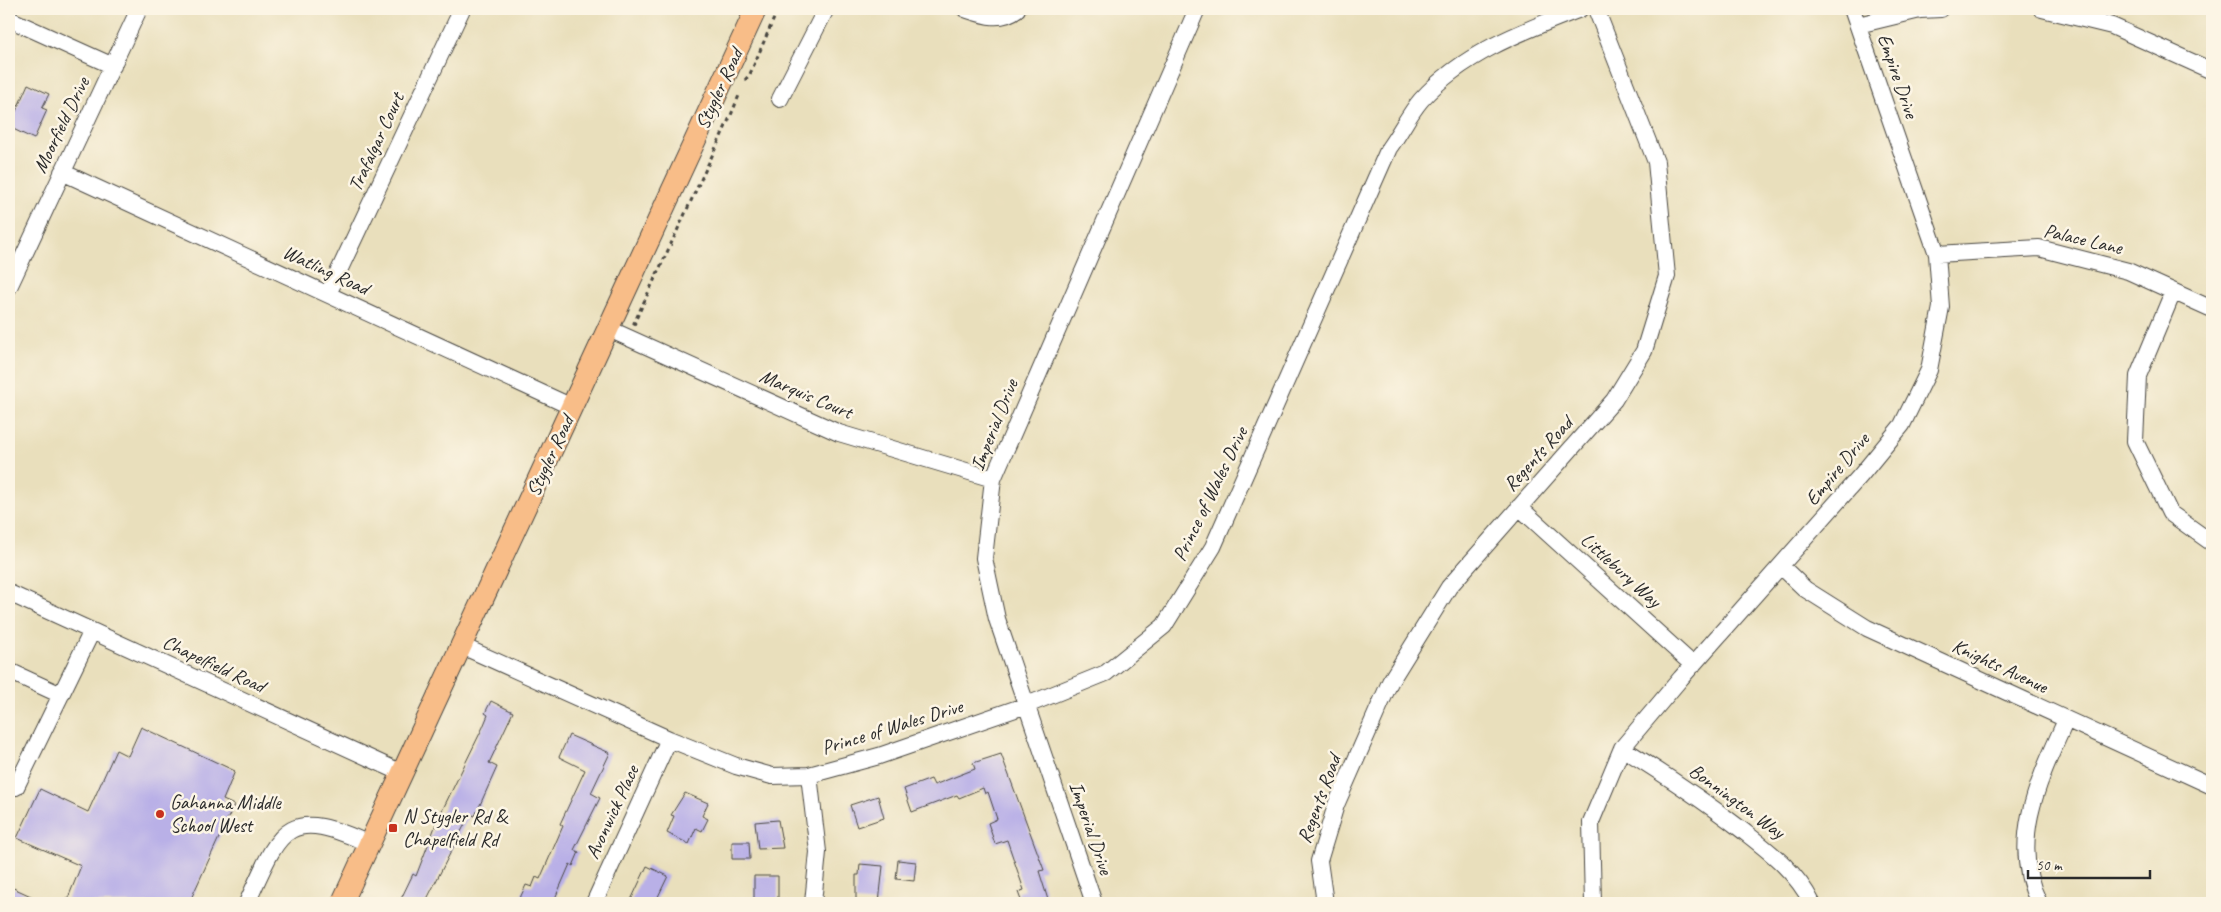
<svg xmlns="http://www.w3.org/2000/svg" width="2221" height="912" font-family="Caveat,sans-serif">
<rect width="100%" height="100%" fill="#fcf5e5"/>
<filter id="ink" filterUnits="userSpaceOnUse"><feTurbulence type="fractalNoise" baseFrequency=".02" numOctaves="2"/><feDisplacementMap in="SourceGraphic" scale="10" xChannelSelector="R" yChannelSelector="G"/><feConvolveMatrix kernelMatrix="1 2 1 2 8 2 1 2 1" color-interpolation-filters="sRGB"/></filter>
<filter id="wash" filterUnits="userSpaceOnUse"><feTurbulence type="fractalNoise" baseFrequency=".0096" numOctaves="4" result="noise"/><feDisplacementMap in="SourceGraphic" scale="20" xChannelSelector="R" yChannelSelector="G"/><feGaussianBlur stdDeviation="1.12" result="paint"/><feColorMatrix in="noise" values="0 0 0 0 0 0 0 0 0 0 0 0 0 0 0 0 0 1.4 0 .05"/><feComposite in="paint" operator="in"/></filter>
<g filter="url(#wash)">
<rect width="100%" height="100%" fill="#e9dfbc"/>
<g id="blocks">
<path fill="#b9b0e7" d="M 28,84 L 49,94 L 42,108 L 47,110 L 34,139 L 9,127 Z
M 491,701 L 513,712 L 489,763 L 497,767 L 475,816 L 470,814 L 425,903 L 399,903 L 413,874 L 416,876 L 438,819 L 483,727 L 488,715 L 485,713 Z
M 141,727 L 235,771 L 223,800 L 234,805 L 189,903 L 66,903 L 81,866 L 17,838 L 40,789 L 88,812 L 116,750 L 128,756 Z
M 569,735 L 610,753 L 591,793 L 600,798 L 574,850 L 579,852 L 573,866 L 570,864 L 553,903 L 523,903 L 524,900 L 520,898 L 526,885 L 532,887 L 536,877 L 540,879 L 563,826 L 560,824 L 585,770 L 559,757 Z
M 1001,754 L 1044,870 L 1039,871 L 1049,903 L 1022,903 L 1018,892 L 1024,890 L 1007,840 L 995,844 L 988,823 L 997,819 L 988,792 L 985,794 L 983,788 L 959,798 L 957,795 L 912,812 L 904,789 L 931,779 L 934,785 L 975,769 L 973,763 Z
M 685,793 L 708,803 L 702,816 L 708,819 L 702,831 L 696,828 L 689,844 L 667,833 L 674,816 L 671,815 Z
M 878,796 L 884,818 L 857,827 L 850,805 Z
M 778,820 L 783,848 L 758,849 L 755,822 Z
M 732,842 L 749,842 L 750,859 L 732,859 Z
M 898,860 L 916,862 L 914,881 L 896,879 Z
M 860,864 L 883,866 L 879,903 L 856,901 L 856,875 L 859,875 Z
M 647,866 L 668,876 L 655,903 L 638,903 L 631,900 Z
M 754,876 L 778,876 L 778,903 L 754,903 Z
M 9,886 L 46,903 L 9,903 Z"/>
</g>
</g>
<g filter="url(#ink)">
<use href="#blocks" fill-opacity="0" stroke="#484641" stroke-width="1"/>
<g fill="none" stroke-linecap="round" stroke-linejoin="round">
<defs>
<path id="minor" d="M 965,9 C 983,15 1000,22 1017,9
M 2042,9 L 2112,26 L 2212,71
M 9,19 L 113,66
M 1858,25 L 1920,10 L 1941,9
M 780,99 L 826,9
M 62,172 L 572,407
M 1937,254 L 2039,248 L 2128,271 L 2212,309
M 9,287 L 139,9
M 2173,292 L 2138,376 L 2135,441 L 2170,513 L 2212,543
M 328,294 L 462,9
M 609,329 L 839,433 L 993,479
M 1519,507 L 1693,665
M 1781,566 L 1805,589 L 1867,628 L 2212,786
M 9,593 L 402,773
M 462,646 L 669,739 L 736,766 L 772,776 L 809,775 L 879,756 L 1027,705 L 1106,673 L 1164,626 L 1213,547 L 1389,148 C 1400,133 1409,114 1421,100 C 1463,53 1523,31 1580,9
M 9,671 L 61,695
M 1622,748 C 1664,774 1703,800 1742,830 C 1770,852 1796,871 1812,903
M 809,775 L 818,852 L 813,903
M 9,783 L 16,787 L 92,631
M 247,903 C 280,830 285,805 369,844
M 594,903 L 669,739
M 1094,903 L 997,619 L 984,558 L 993,479 L 1197,9
M 1325,903 L 1319,861 L 1336,805 L 1390,682 L 1449,587 L 1614,400 L 1644,351 L 1667,276 L 1656,162 L 1596,9
M 1593,903 L 1591,822 L 1622,748 L 1681,678 L 1861,475 L 1902,425 L 1929,370 L 1941,307 L 1937,254 L 1852,9
M 2039,903 C 2008,841 2040,778 2066,720"/>
<path id="major" d="M 342,903 L 756,9"/>
</defs>
<use href="#minor" stroke="#484641" stroke-width="18"/>
<use href="#major" stroke="#484641" stroke-width="23"/>
<path stroke="#484641" stroke-width="3" stroke-dasharray="4 4" stroke-linecap="butt" d="M 745,80 L 750,74 L 778,9
M 636,324 L 634,323 L 636,319 L 731,115 L 740,93"/>
<use href="#minor" stroke="#fff" stroke-width="16"/>
<use href="#major" stroke="#f8bd88" stroke-width="21"/>
</g>
</g>
<g fill="#c8321e" stroke="#fcf5e5" stroke-width="2">
<circle cx="160" cy="814" r="5"/>
<rect x="388" y="823" width="10" height="10" rx="2.5"/>
</g>
<g text-anchor="middle" dominant-baseline="central" stroke-width="5" stroke-linejoin="round" paint-order="stroke">
<g font-size="20" fill="#2b2b2b" stroke="#fcf5e5">
<text transform="translate(1898 76) rotate(71)">Empire Drive</text>
<text transform="translate(719 89) rotate(-65)">Stygler Road</text>
<text transform="translate(61 125) rotate(-64)">Moorfield Drive</text>
<text transform="translate(376 142) rotate(-65)">Trafalgar Court</text>
<text transform="translate(2083 239) rotate(13)">Palace Lane</text>
<text transform="translate(326 270) rotate(25)">Watling Road</text>
<text transform="translate(806 394) rotate(23)">Marquis Court</text>
<text transform="translate(994 425) rotate(-68)">Imperial Drive</text>
<text transform="translate(1538 454) rotate(-48)">Regents Road</text>
<text transform="translate(550 456) rotate(-65)">Stygler Road</text>
<text transform="translate(1837 469) rotate(-50)">Empire Drive</text>
<text transform="translate(1210 494) rotate(-64)">Prince of Wales Drive</text>
<text transform="translate(1621 570) rotate(42)">Littlebury Way</text>
<text transform="translate(214 664) rotate(25)">Chapelfield Road</text>
<text transform="translate(2000 666) rotate(25)">Knights Avenue</text>
<text transform="translate(892 727) rotate(-17)">Prince of Wales Drive</text>
<text transform="translate(1319 799) rotate(-70)">Regents Road</text>
<text transform="translate(1737 801) rotate(36)">Bonnington Way</text>
<text transform="translate(612 812) rotate(-65)">Avonwick Place</text>
<text transform="translate(1091 828) rotate(71)">Imperial Drive</text>
</g>
<g font-size="20" fill="#2b2b2b" stroke="#fcf5e5" text-anchor="start">
<text x="170" y="802">Gahanna Middle<tspan x="170" dy="23">School West</tspan></text>
<text x="403" y="816">N Stygler Rd &amp;<tspan x="403" dy="23">Chapelfield Rd</tspan></text>
</g>
</g>
<rect width="2221" height="912" fill="none" stroke="#fcf5e5" stroke-width="30"/>
<path d="M2028 870v8h122v-8" fill="none" stroke="#2b2b2b" stroke-width="2.5"/>
<text x="2036" y="870" font-size="15" fill="#2b2b2b" stroke="#fcf5e5" stroke-width="4" paint-order="stroke">50 m</text>
</svg>
